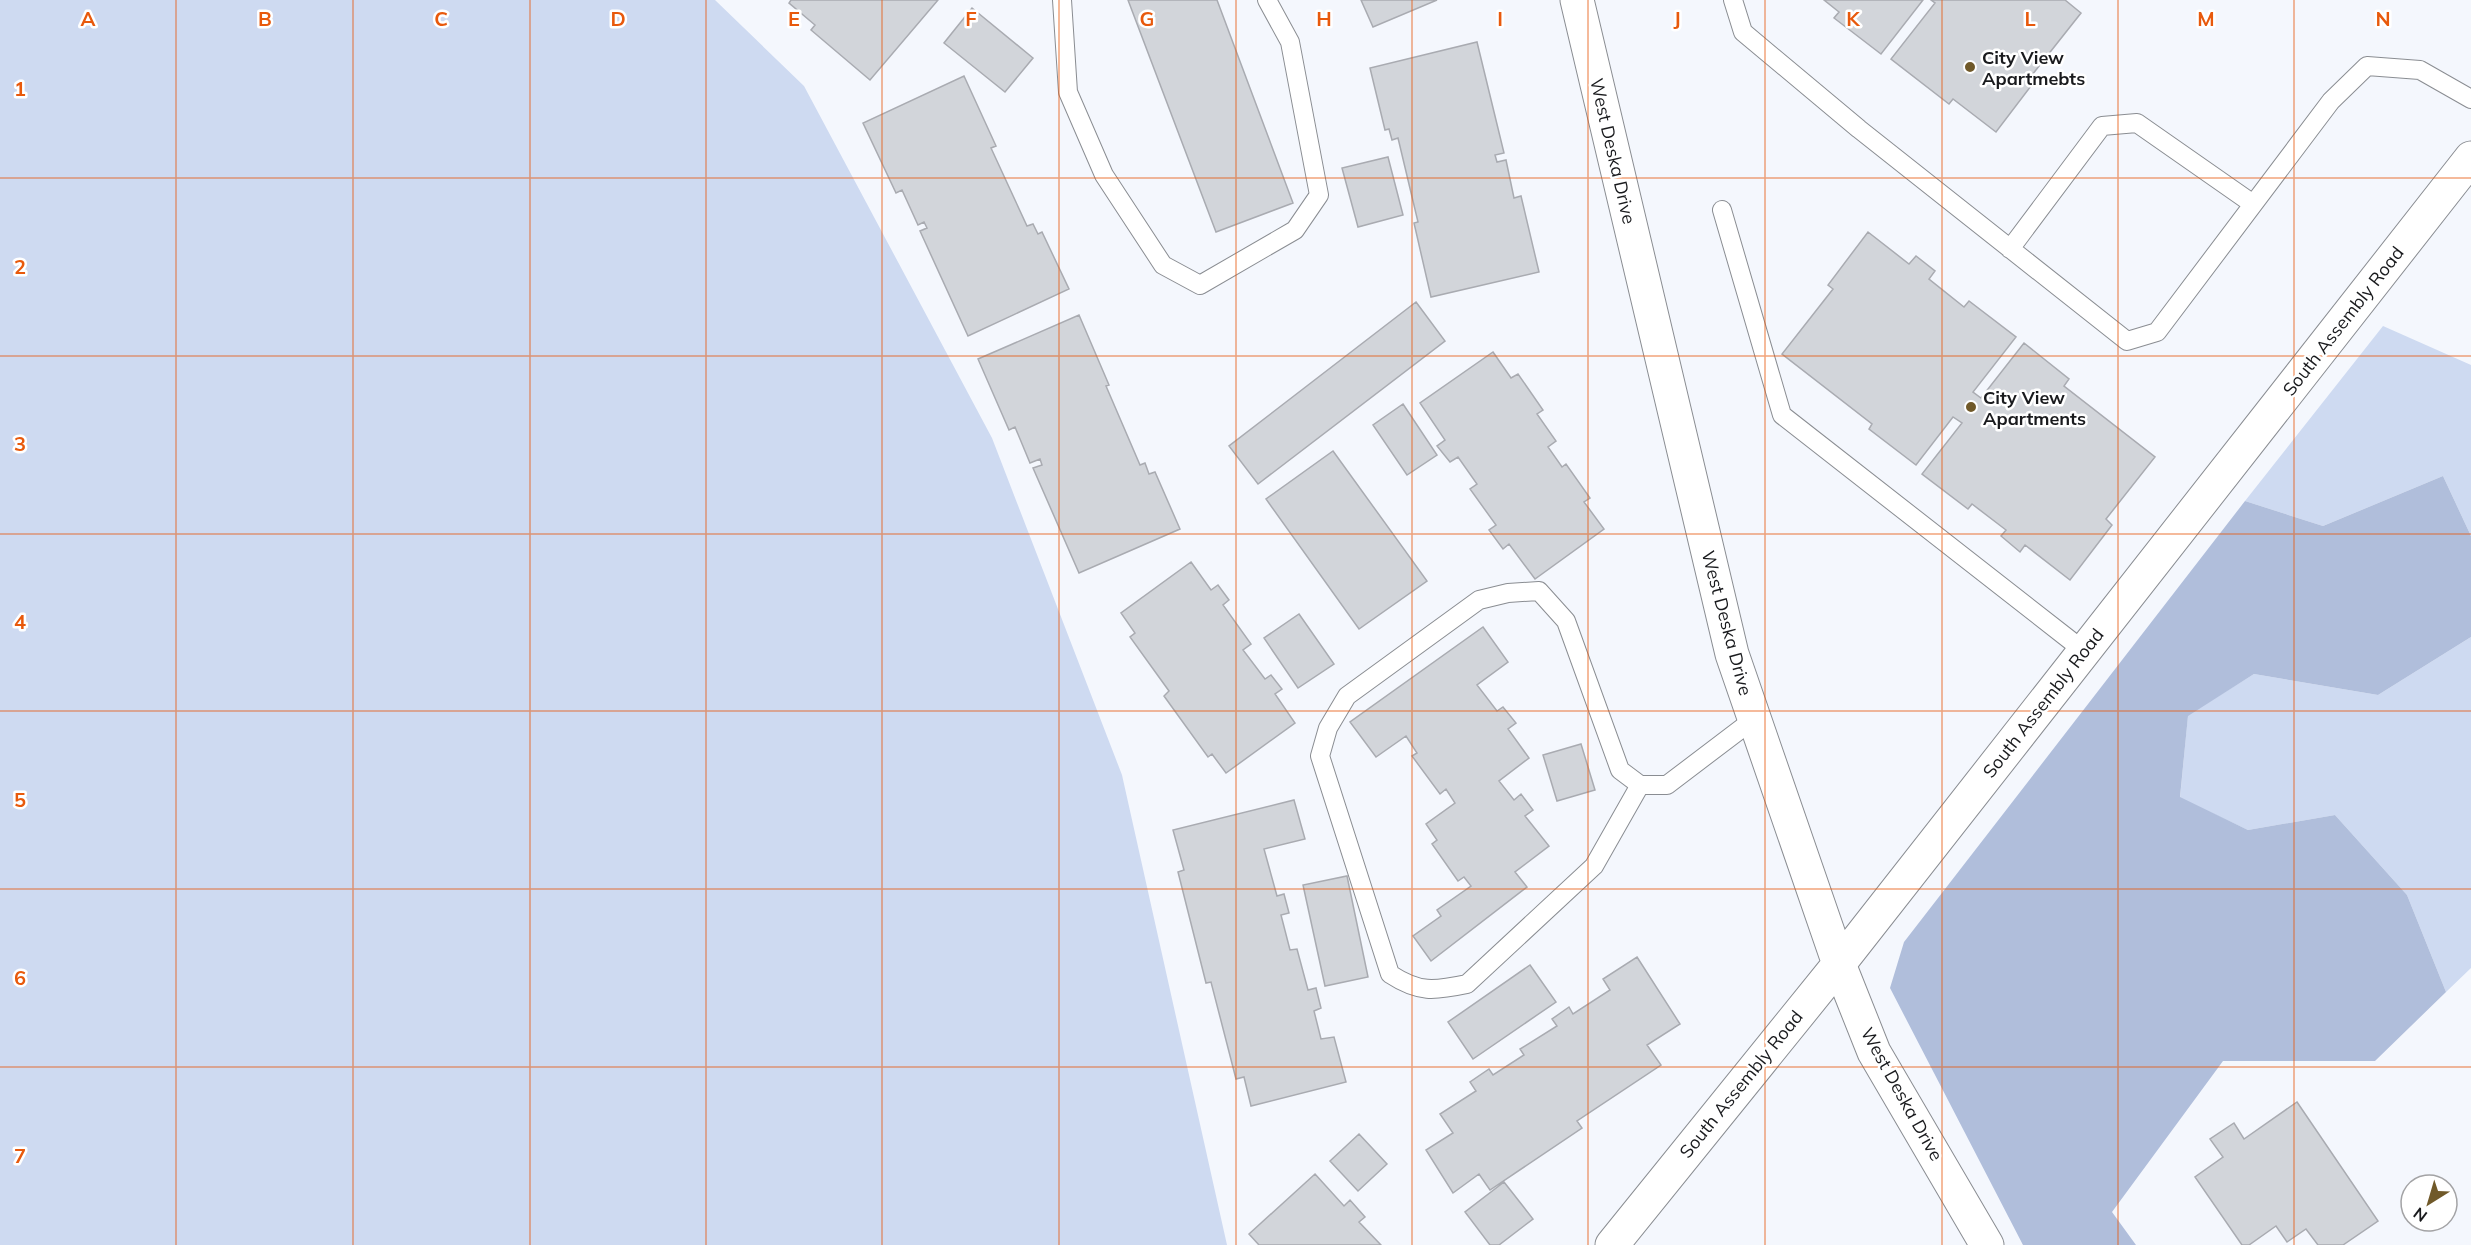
<svg xmlns="http://www.w3.org/2000/svg" width="2471" height="1245" font-family="Mulish,sans-serif">
<rect width="100%" height="100%" fill="#f4f7fd"/>
<path fill="#cedaf1" d="M 0,0 L 715,0 L 804,86 L 992,438 L 1122,775 L 1227,1245 L 0,1245 Z
M 2383,326 L 2471,365 L 2471,536 L 2443,476 L 2323,526 L 2245,501 Z
M 2471,637 L 2471,968 L 2446,992 L 2407,895 L 2335,815 L 2248,830 L 2180,798 L 2188,715 L 2254,674 L 2378,695 Z"/>
<path fill="#b0bedb" d="M 2443,476 L 2471,536 L 2471,637 L 2378,695 L 2254,674 L 2188,716 L 2180,797 L 2248,830 L 2335,815 L 2407,895 L 2446,992 L 2375,1061 L 2223,1061 L 2112,1212 L 2136,1245 L 2023,1245 L 1890,988 L 1904,942 L 2245,501 L 2323,526 Z"/>
<path fill="#d2d5da" stroke="#a9abb1" stroke-width="1.5" d="M 791,0 L 938,0 L 870,80 L 811,30 L 815,25 L 789,3 Z
M 1128,0 L 1217,0 L 1293,203 L 1216,232 Z
M 1361,0 L 1437,0 L 1373,27 Z
M 1824,0 L 1923,0 L 1881,54 L 1834,18 L 1839,12 Z
M 1931,0 L 2065,0 L 2081,13 L 2032,75 L 2037,78 L 1996,132 L 1953,99 L 1949,104 L 1891,59 L 1935,3 Z
M 972,8 L 1033,58 L 1005,92 L 944,43 Z
M 1477,42 L 1504,153 L 1495,155 L 1497,162 L 1506,160 L 1514,198 L 1521,196 L 1539,272 L 1431,297 L 1414,223 L 1418,222 L 1398,138 L 1392,140 L 1389,129 L 1385,130 L 1370,68 Z
M 964,76 L 996,146 L 991,148 L 1027,226 L 1033,224 L 1038,234 L 1042,232 L 1069,289 L 968,336 L 920,231 L 927,228 L 924,222 L 918,225 L 902,190 L 896,193 L 863,123 Z
M 1388,157 L 1403,215 L 1358,227 L 1342,168 Z
M 1868,232 L 1909,264 L 1916,256 L 1935,271 L 1929,279 L 1964,307 L 1969,301 L 2016,337 L 1973,392 L 1981,398 L 2024,343 L 2069,379 L 2064,386 L 2155,457 L 2106,519 L 2112,525 L 2070,580 L 2025,545 L 2020,552 L 2001,536 L 2006,530 L 1972,504 L 1968,509 L 1922,474 L 1962,423 L 1953,417 L 1916,465 L 1869,429 L 1872,424 L 1782,354 L 1833,289 L 1828,285 Z
M 1416,302 L 1445,341 L 1258,484 L 1229,446 Z
M 1079,315 L 1109,385 L 1106,386 L 1140,465 L 1145,463 L 1149,474 L 1155,472 L 1180,529 L 1079,573 L 1033,468 L 1042,465 L 1040,459 L 1030,463 L 1015,427 L 1009,430 L 978,359 Z
M 1493,352 L 1511,378 L 1518,374 L 1543,410 L 1537,414 L 1556,441 L 1548,447 L 1562,467 L 1566,464 L 1590,498 L 1584,502 L 1604,529 L 1535,579 L 1509,544 L 1503,549 L 1489,530 L 1496,525 L 1470,489 L 1477,484 L 1458,457 L 1450,462 L 1437,446 L 1445,440 L 1420,403 Z
M 1403,404 L 1437,455 L 1407,475 L 1373,425 Z
M 1333,451 L 1427,581 L 1359,629 L 1266,499 Z
M 1191,562 L 1211,590 L 1218,585 L 1229,600 L 1223,605 L 1251,644 L 1243,650 L 1265,679 L 1271,675 L 1282,689 L 1275,694 L 1295,723 L 1226,773 L 1212,754 L 1208,757 L 1164,696 L 1169,691 L 1130,637 L 1135,633 L 1121,613 Z
M 1299,614 L 1334,664 L 1298,688 L 1264,638 Z
M 1483,627 L 1508,662 L 1477,685 L 1497,711 L 1503,707 L 1516,723 L 1508,729 L 1529,758 L 1499,781 L 1514,800 L 1521,794 L 1533,810 L 1525,816 L 1549,846 L 1515,872 L 1527,887 L 1431,961 L 1413,936 L 1441,916 L 1437,910 L 1471,886 L 1464,877 L 1458,881 L 1432,844 L 1437,840 L 1426,824 L 1455,803 L 1446,789 L 1440,794 L 1412,756 L 1417,753 L 1406,736 L 1376,757 L 1350,722 Z
M 1581,744 L 1595,790 L 1557,801 L 1543,755 Z
M 1294,800 L 1305,839 L 1264,849 L 1277,896 L 1284,894 L 1289,913 L 1281,915 L 1290,950 L 1297,949 L 1308,990 L 1316,988 L 1321,1008 L 1314,1011 L 1321,1039 L 1334,1037 L 1346,1082 L 1251,1106 L 1244,1077 L 1236,1079 L 1211,982 L 1206,983 L 1178,872 L 1184,870 L 1173,830 Z
M 1347,876 L 1368,977 L 1325,986 L 1303,885 Z
M 1637,957 L 1680,1024 L 1647,1045 L 1661,1065 L 1577,1121 L 1582,1128 L 1490,1190 L 1479,1174 L 1453,1193 L 1426,1150 L 1453,1133 L 1440,1114 L 1476,1091 L 1470,1082 L 1489,1069 L 1493,1075 L 1524,1055 L 1520,1049 L 1557,1026 L 1552,1019 L 1569,1007 L 1573,1014 L 1610,990 L 1603,979 Z
M 1530,965 L 1556,1002 L 1473,1059 L 1448,1022 Z
M 2297,1102 L 2378,1221 L 2343,1245 L 2318,1245 L 2306,1229 L 2287,1242 L 2276,1226 L 2249,1245 L 2242,1245 L 2195,1177 L 2223,1157 L 2210,1139 L 2234,1123 L 2244,1139 Z
M 1359,1134 L 1387,1164 L 1358,1191 L 1330,1161 Z
M 1315,1174 L 1344,1206 L 1350,1200 L 1365,1217 L 1359,1222 L 1381,1245 L 1259,1245 L 1249,1234 Z
M 1504,1182 L 1533,1219 L 1499,1245 L 1490,1245 L 1465,1212 Z"/>
<g fill="none" stroke-linecap="round" stroke-linejoin="round">
<defs>
<path id="lane" d="M 1062,0 L 1068,92 L 1104,175 L 1163,265 L 1200,285 L 1295,230 L 1319,195 L 1290,42 L 1267,0
M 1733,0 L 1743,32 L 1859,129 L 2127,341 L 2157,332 L 2331,101 L 2367,66 L 2420,70 L 2471,99
M 1722,210 L 1782,415 L 2084,651
M 2010,249 L 2102,126 L 2137,123 L 2253,204
M 1640,785 L 1594,866 L 1467,984 C 1434,991 1419,993 1390,974 L 1320,756 L 1328,728 L 1347,696 L 1479,600 L 1508,593 L 1539,591 L 1566,621 L 1620,770 L 1640,785 L 1667,785 L 1754,719"/>
<path id="street" d="M 1839,964 L 1874,1052 L 1987,1245"/>
<path id="secondary" d="M 1577,0 L 1732,654 L 1839,964
M 1612,1245 L 1839,964 L 2471,158"/>
</defs>
<use href="#lane" stroke="#8a8d92" stroke-width="20"/>
<use href="#street" stroke="#8a8d92" stroke-width="35"/>
<use href="#secondary" stroke="#8a8d92" stroke-width="35"/>
<use href="#lane" stroke="#fff" stroke-width="18"/>
<use href="#street" stroke="#fff" stroke-width="33"/>
<use href="#secondary" stroke="#fff" stroke-width="33"/>
</g>
<path fill="none" stroke="#e8590c" stroke-width="1.5" stroke-opacity="0.55" d="M 176,0 L 176,1245M 353,0 L 353,1245M 530,0 L 530,1245M 706,0 L 706,1245M 882,0 L 882,1245M 1059,0 L 1059,1245M 1236,0 L 1236,1245M 1412,0 L 1412,1245M 1588,0 L 1588,1245M 1765,0 L 1765,1245M 1942,0 L 1942,1245M 2118,0 L 2118,1245M 2294,0 L 2294,1245M 0,178 L 2471,178M 0,356 L 2471,356M 0,534 L 2471,534M 0,711 L 2471,711M 0,889 L 2471,889M 0,1067 L 2471,1067"/>
<g fill="#705929" stroke="#fff" stroke-width="2">
<circle cx="1970" cy="67" r="6"/>
<circle cx="1971" cy="407" r="6"/>
</g>
<g text-anchor="middle" dominant-baseline="central" stroke-width="5" stroke-linejoin="round" paint-order="stroke">
<g font-size="18" font-weight="bold" fill="#191a1d" stroke="#fff" text-anchor="start">
<text x="1982" y="57">City View<tspan x="1982" dy="21">Apartmebts</tspan></text>
<text x="1983" y="397">City View<tspan x="1983" dy="21">Apartments</tspan></text>
</g>
<g font-size="18" fill="#191a1d" stroke="#fff">
<text transform="translate(1613 151) rotate(77)">West Deska Drive</text>
<text transform="translate(2343 321) rotate(-52)">South Assembly Road</text>
<text transform="translate(1727 623) rotate(75)">West Deska Drive</text>
<text transform="translate(2043 703) rotate(-52)">South Assembly Road</text>
<text transform="translate(1741 1084) rotate(-51)">South Assembly Road</text>
<text transform="translate(1902 1094) rotate(61)">West Deska Drive</text>
</g>
</g>
<g font-size="20" text-anchor="middle" font-weight="bold" fill="#e8590c" stroke="#fff" stroke-width="5" stroke-linejoin="round" paint-order="stroke">
<text x="88" y="26">A</text>
<text x="265" y="26">B</text>
<text x="441" y="26">C</text>
<text x="618" y="26">D</text>
<text x="794" y="26">E</text>
<text x="971" y="26">F</text>
<text x="1147" y="26">G</text>
<text x="1324" y="26">H</text>
<text x="1500" y="26">I</text>
<text x="1677" y="26">J</text>
<text x="1853" y="26">K</text>
<text x="2030" y="26">L</text>
<text x="2206" y="26">M</text>
<text x="2383" y="26">N</text>
<text x="20" y="96">1</text>
<text x="20" y="274">2</text>
<text x="20" y="451">3</text>
<text x="20" y="629">4</text>
<text x="20" y="807">5</text>
<text x="20" y="985">6</text>
<text x="20" y="1163">7</text>
</g>
<g transform="translate(2429 1203) rotate(217)"><circle r="28" fill="#ffffff" stroke="#a3a3a5" stroke-width="1.5"/>
<path d="M0-4.5L10 22L0 15L-10 22Z" fill="#705929"/>
<text y="-9" font-size="16" font-weight="bold" text-anchor="middle" fill="#191a1d">N</text>
</g>
</svg>
